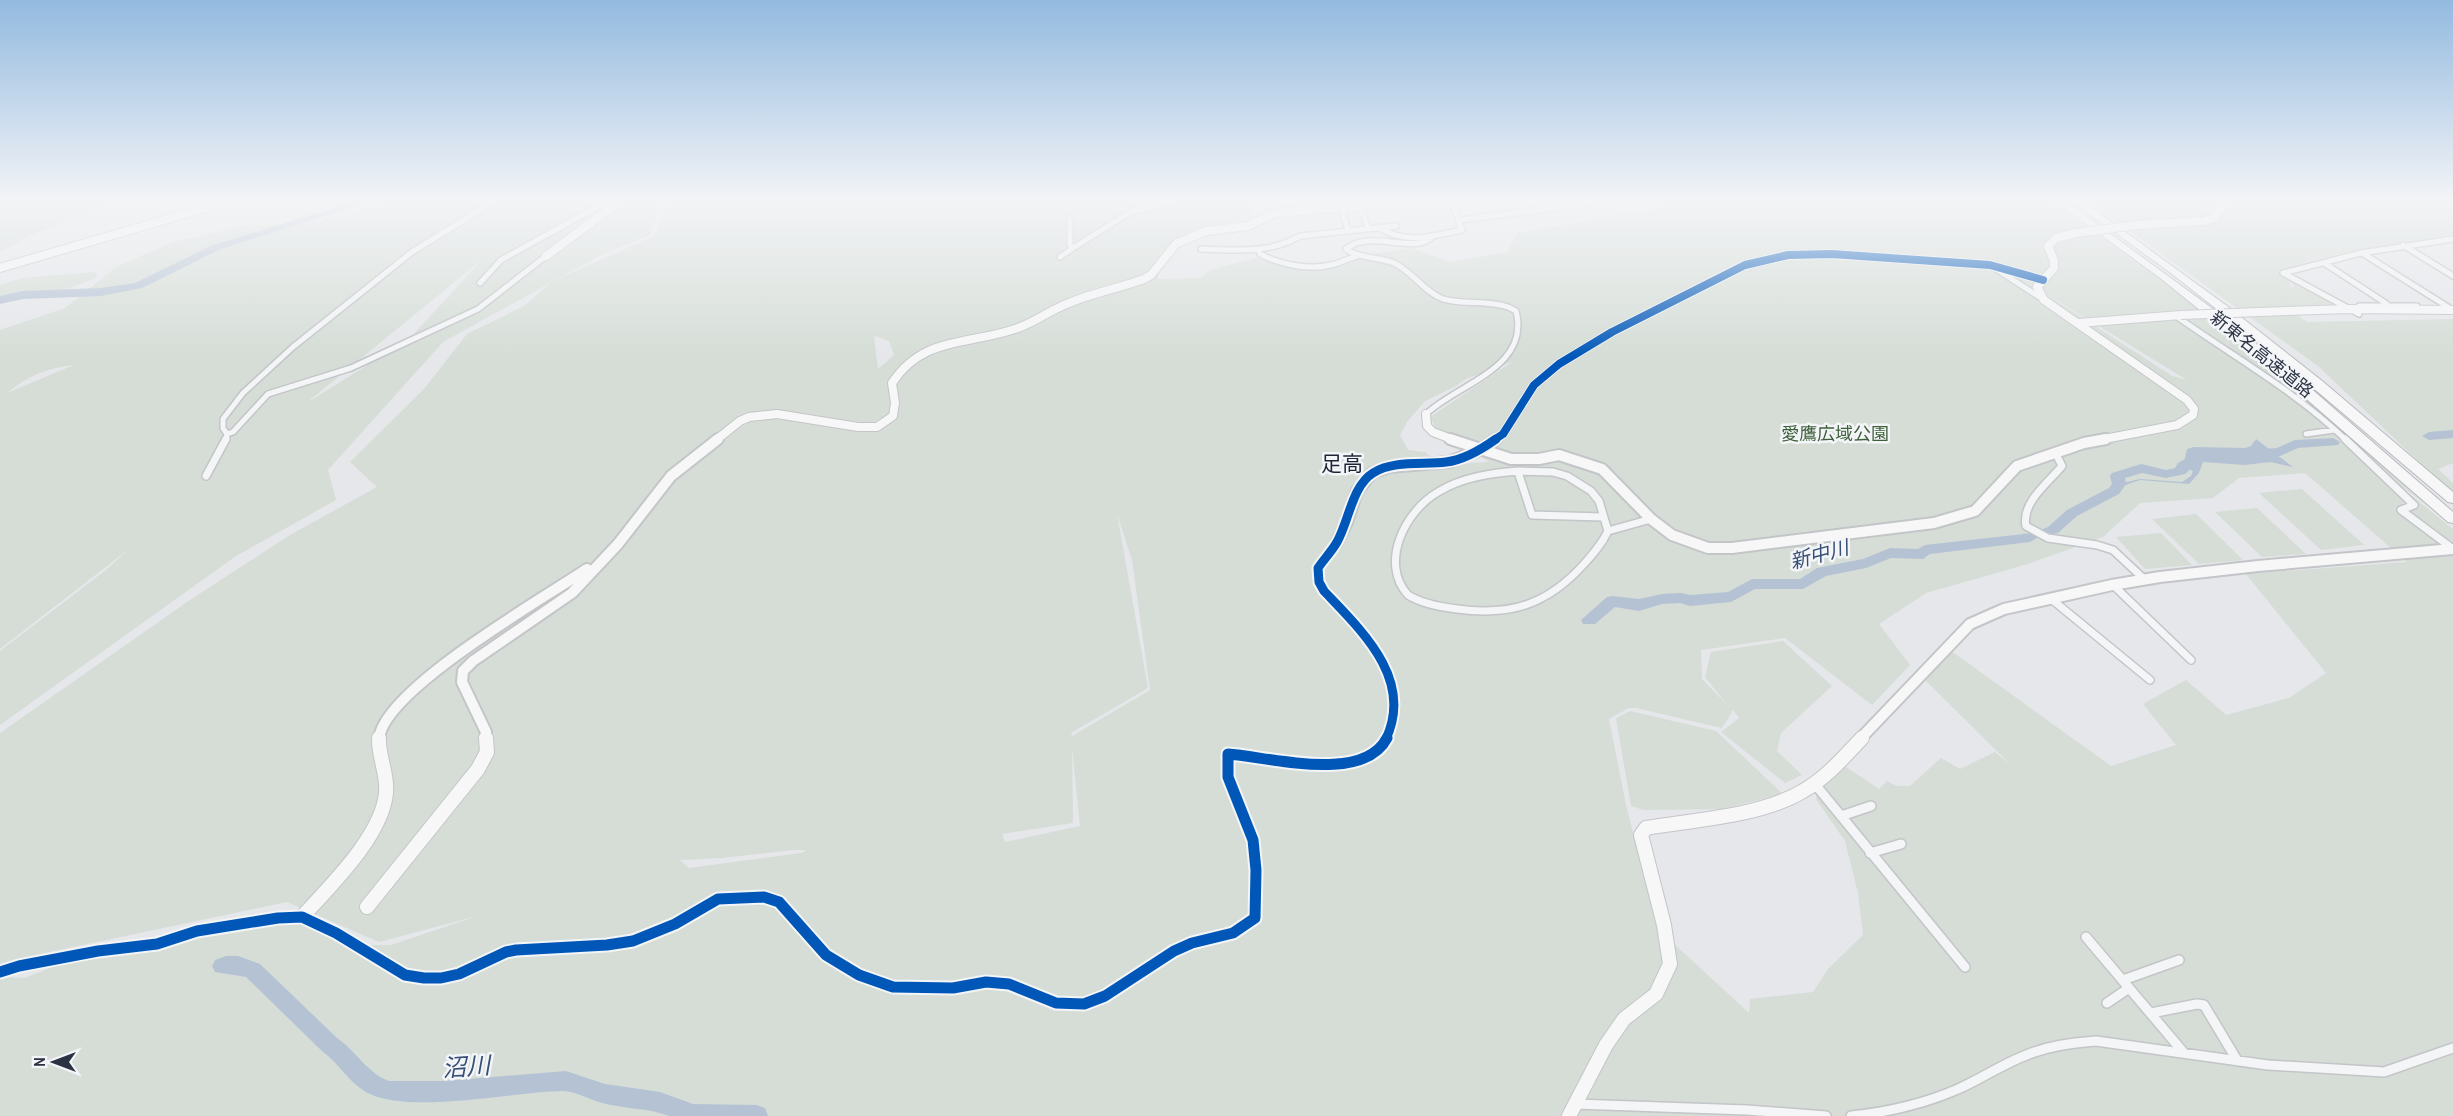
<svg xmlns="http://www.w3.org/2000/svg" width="2453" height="1116" font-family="'Archivo Narrow','Noto Sans JP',sans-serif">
<rect width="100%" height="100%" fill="#e5e7ea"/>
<path fill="#d5ddd6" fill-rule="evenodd" d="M 0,202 L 118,202 L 29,236 L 0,252 Z
M 383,202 L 663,202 L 649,236 L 607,252 L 555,280 L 654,236 L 667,202 L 1246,202 L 1252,206 L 1250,219 L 1215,225 L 1179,240 L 1158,272 L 1158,279 L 1201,278 L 1210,270 L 1256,258 L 1314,266 L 1333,264 L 1351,257 L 1412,248 L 1450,262 L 1507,252 L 1517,233 L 1654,209 L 1663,202 L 2052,202 L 2224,326 L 2436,512 L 2366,459 L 2453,529 L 2453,1116 L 0,1116 L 0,977 L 25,978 L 85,954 L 298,918 L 353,945 L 391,945 L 477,916 L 379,942 L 287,902 L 21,958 L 0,965 L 0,733 L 187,602 L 290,535 L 377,487 L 350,462 L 424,389 L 467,334 L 524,306 L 550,283 L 443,342 L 328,470 L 336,500 L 236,556 L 0,725 L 0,651 L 106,570 L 129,549 L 0,649 L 0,330 L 65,308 L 116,267 L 173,242 L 243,226 L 317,222 ZM 484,258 L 409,339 L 310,401 L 310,400 ZM 2043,292 L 2187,380 L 2172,376 ZM 874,336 L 889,341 L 894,355 L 878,369 ZM 1512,362 L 1430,417 L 1437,430 L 1489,462 L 1378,469 L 1379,463 L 1432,458 L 1425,452 L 1408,450 L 1400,435 L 1407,422 L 1425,401 L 1454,387 L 1466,379 ZM 74,365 L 7,393 C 27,376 47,368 74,365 ZM 2305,473 L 2407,562 L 2246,574 L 2326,673 L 2289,698 L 2226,715 L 2186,680 L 2143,704 L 2176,745 L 2111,766 L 1947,648 L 1920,675 L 2012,766 L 1995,752 L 1960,769 L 1941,758 L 1910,786 L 1897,786 L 1887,781 L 1879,789 L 1843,765 L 1818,785 L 1816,799 L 1845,841 L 1858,893 L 1863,935 L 1828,969 L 1813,992 L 1750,999 L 1749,1013 L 1660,931 L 1627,810 L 1609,719 L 1629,708 L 1636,708 L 1722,728 L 1733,710 L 1739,718 L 1721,732 L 1785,783 L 1802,775 L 1777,751 L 1781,733 L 1832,686 L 1783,641 L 1711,652 L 1705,677 L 1728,706 L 1702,679 L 1701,650 L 1785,638 L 1872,705 L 1910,665 L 1879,624 L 1926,593 L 2028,564 L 2103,537 L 2140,503 L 2213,498 L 2239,478 ZM 1117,514 L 1132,560 L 1150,690 L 1072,736 L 1071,733 L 1148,688 ZM 1072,747 L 1080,826 L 1005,842 L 1002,834 L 1073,823 ZM 793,850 L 807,850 L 801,853 L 689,868 L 680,860 L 721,858 Z
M 2089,202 L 2453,202 L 2453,239 C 2395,244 2336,251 2280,270 L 2290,280 L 2291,286 L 2283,287 L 2294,287 L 2290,277 L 2349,309 L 2298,316 L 2307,322 L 2453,319 L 2453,463 L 2438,469 L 2453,483 L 2453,494 L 2318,366 Z
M 95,272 L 98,277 L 68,289 L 0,296 L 0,285 L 22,278 Z
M 2302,489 L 2364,545 L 2321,550 L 2259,493 Z
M 2257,508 L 2306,554 L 2262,557 L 2215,512 Z
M 2196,514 L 2243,560 L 2199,564 L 2152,519 Z
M 2161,533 L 2192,565 L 2145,569 L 2116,537 Z
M 1630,711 L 1716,731 L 1783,794 L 1722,809 L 1643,810 L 1631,806 L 1616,718 Z"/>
<path fill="#b5c2d4" d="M 2256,439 L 2293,467 L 2270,462 L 2245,465 L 2203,462 L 2199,473 L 2189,484 L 2140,480 L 2117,488 L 2118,484 L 2140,479 L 2182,482 L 2191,476 L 2193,471 L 2183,466 L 2187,449 L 2194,447 L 2245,448 L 2251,446 Z"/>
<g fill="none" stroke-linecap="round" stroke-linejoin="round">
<path fill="#b5c2d4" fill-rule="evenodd" d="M 353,202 L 369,202 L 221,249 L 142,288 L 101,296 L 23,299 L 0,304 L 0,296 L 23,291 L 101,288 L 135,283 L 213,245 Z
M 2453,430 L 2453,438 L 2429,440 L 2422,436 L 2429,432 Z
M 2333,438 L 2340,442 L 2338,445 L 2298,448 L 2280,456 L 2253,458 L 2246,454 L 2253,450 L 2277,448 L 2295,440 Z
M 2199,451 L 2206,455 L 2185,474 L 2166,478 L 2142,473 L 2125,478 L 2126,484 L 2119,494 L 2077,516 L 2058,533 L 2037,538 L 2030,542 L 1930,554 L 1923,559 L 1891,558 L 1866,568 L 1826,576 L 1803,589 L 1755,589 L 1731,602 L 1690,606 L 1680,603 L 1662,604 L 1639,611 L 1615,607 L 1595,624 L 1583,624 L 1581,620 L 1607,597 L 1612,596 L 1639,599 L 1662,594 L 1681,593 L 1690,595 L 1728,592 L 1752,579 L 1800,579 L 1817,568 L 1863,559 L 1890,548 L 1918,549 L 1925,545 L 2033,533 L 2048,527 L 2067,510 L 2109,488 L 2112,484 L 2110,476 L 2112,473 L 2141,464 L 2166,470 L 2175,468 L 2178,463 Z
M 226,956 L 238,956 L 260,964 L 337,1038 C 356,1051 367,1073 389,1081 L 444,1081 L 566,1071 L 605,1084 L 660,1092 L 693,1104 L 757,1105 L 765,1108 L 768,1116 L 669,1116 C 649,1108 627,1109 606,1104 C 591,1101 577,1091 562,1091 C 512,1092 413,1114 370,1094 C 350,1085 340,1064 323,1052 L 246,977 L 215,972 L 212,966 L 215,960 Z"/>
<defs>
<path id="street-far2" d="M 1359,205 L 1368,227
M 1578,205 L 1599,202
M 1341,207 L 1348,230
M 1070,219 L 1070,245 L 1073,248 L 1132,211 L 1174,202
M 1460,220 L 1578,205 L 1575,202
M 1378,227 C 1404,245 1434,236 1462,230 L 1452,202
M 2403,245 L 2453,276
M 1201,249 C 1236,250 1269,254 1300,236 L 1396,226
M 1259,251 L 1260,254 C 1281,265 1311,271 1335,264 C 1342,262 1349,258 1357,256
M 2362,253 L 2448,307
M 1060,257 L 1073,248
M 2324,263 L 2387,304
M 1996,269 L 2044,300
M 480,283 L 501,260 L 606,202
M 2359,306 L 2417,306
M 2359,314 L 2283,273 L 2361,253 L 2453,239
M 2176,316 C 2234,357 2295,391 2346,440
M 1426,414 C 1457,384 1531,368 1516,311 L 1508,307 C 1487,300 1464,305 1443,299 C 1424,292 1413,272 1394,263 C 1382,258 1354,257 1346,249 C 1370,228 1415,256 1433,236
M 227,434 L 233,432 L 268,394 L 351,368 L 478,309 L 546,256
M 2306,434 L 2334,430
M 226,440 L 227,434 L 223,428 L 223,419 L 243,393 L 293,347 L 412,252 L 493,202"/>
<path id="street-far1" d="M 2345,439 L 2414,505 L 2401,510 L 2453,549
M 2055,452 L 2062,466 C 2048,483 2021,503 2026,526 L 2048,538 L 2097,545 L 2113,550 L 2144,579
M 1519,471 L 1553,472 L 1567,476 L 1591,491 L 1599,501 L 1608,531 C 1602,544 1593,554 1584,564 C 1547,605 1511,616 1457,609 C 1441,607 1422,604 1408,595 C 1379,563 1405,511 1438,492 C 1462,477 1492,473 1519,471 Z
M 1518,472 L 1532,515 L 1603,517
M 206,476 L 226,439
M 1608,531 L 1651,519
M 1336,544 L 1318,568 L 1319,582 L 1324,591 C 1362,631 1414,679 1386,739
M 2113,585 L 2191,660
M 2050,598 L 2150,680"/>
<path id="street" d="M 1814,783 L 1965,967
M 1841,816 L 1871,806
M 1870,853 L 1901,844
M 2086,937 L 2184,1053
M 0,972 L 19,966 L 98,951 L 157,944 L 197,931 L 278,918 L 302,917 L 336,933 L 405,975 L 424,978 L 441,978 L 459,974 L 506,952 L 516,950 L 607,945 L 633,941 L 675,924 L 718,899 L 764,897 L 779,902 L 826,955 L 859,975 L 893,987 L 953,988 L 986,982 L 1009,984 L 1056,1003 L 1084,1004 L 1105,996 L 1174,951 L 1192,943 L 1233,933 L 1255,918 L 1256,870 L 1253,840 L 1228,777 L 1228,754 C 1270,757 1363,784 1387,738
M 2123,980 L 2179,960
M 2107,1003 L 2129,988
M 2151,1013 L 2197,1004 L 2204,1005 L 2237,1060
M 1575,1104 L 1747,1110 L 1826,1116
M 1851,1116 C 1888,1112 1924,1104 1958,1089 C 1981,1079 2001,1065 2024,1056 C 2047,1046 2071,1043 2096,1041 L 2268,1065 L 2384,1072 L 2453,1048"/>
<path id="secondary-far2" d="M 2136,225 L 2204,221 L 2214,218 L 2225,202
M 2076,233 L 2056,238 L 2048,246 L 2054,261 L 2054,268 L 2037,287 L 2044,300 L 2187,400 L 2194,409 L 2193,415 L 2177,425 L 2099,440
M 546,256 L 619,202
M 0,268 L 226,202
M 2259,312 L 2349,309 L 2453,310
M 2079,323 L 2181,315
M 1426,414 L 1427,426 L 1433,432 L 1454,440
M 716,440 L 740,421 L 749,417 L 777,414 L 858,427 L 877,427 L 893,416 L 895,403 L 892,383 C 923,336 968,345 1015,329 C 1034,323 1050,310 1069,303 C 1093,293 1119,288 1144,279 L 1151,275 L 1176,244 L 1206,231 L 1248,226 L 1275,213 L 1412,202
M 1494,440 L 1503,434 L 1534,385 L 1559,364 L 1612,332 L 1745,265 L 1788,255 L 1832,254 L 1990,265 L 2043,280"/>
<path id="secondary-far1" d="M 1450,439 L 1511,459 L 1539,459 L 1559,455 L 1602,469 L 1651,519 L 1672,535 L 1708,548 L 1732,548 L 1934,523 L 1975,511 L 2017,466 L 2084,443 L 2106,439
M 1336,544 L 1347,522 L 1357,491 L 1372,473 L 1389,467 L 1449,462 L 1480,450 L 1496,439
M 379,739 C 383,690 544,598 587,569
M 486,739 L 486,732 L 462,682 L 463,671 L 473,661 L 572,593 L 618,544 L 671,476 L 718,439
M 1860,739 L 1970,624 L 2004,609 L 2112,585 L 2160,577 L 2258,566 L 2453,549"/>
<path id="secondary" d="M 367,907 L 478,769 L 487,752 L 486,738
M 302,917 C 330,886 382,836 386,793 C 388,774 378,756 379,738
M 1569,1116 L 1606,1045 L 1624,1019 L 1656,994 L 1670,964 L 1664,925 L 1641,835 L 1646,828 C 1694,820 1762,816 1803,791 C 1826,778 1844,757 1862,738"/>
<path id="highway" d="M 2056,202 L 2067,202 L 2217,312 L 2315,392 L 2453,512 L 2453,523 L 2448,522 L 2258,357 L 2160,278 Z
M 2073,202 L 2084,202 L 2227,306 L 2321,380 L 2453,492 L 2453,503 L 2448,502 L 2266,348 L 2172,274 Z"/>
</defs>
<use href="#street-far2" stroke="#c3c5c8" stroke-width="8"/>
<use href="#street-far1" stroke="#c3c5c8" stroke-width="10"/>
<use href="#street" stroke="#c3c5c8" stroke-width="12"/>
<use href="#secondary-far2" stroke="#c3c5c8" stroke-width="10"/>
<use href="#secondary-far1" stroke="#c3c5c8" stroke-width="14"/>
<use href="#secondary" stroke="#c3c5c8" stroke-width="16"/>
<use href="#highway" stroke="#b7babf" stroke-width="2"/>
<use href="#street-far2" stroke="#f4f5f6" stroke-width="5"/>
<use href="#street-far1" stroke="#f4f5f6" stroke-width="7"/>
<use href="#street" stroke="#f4f5f6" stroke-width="9"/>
<use href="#secondary-far2" stroke="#f7f7f8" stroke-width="8"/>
<use href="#secondary-far1" stroke="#f7f7f8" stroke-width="10"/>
<use href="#secondary" stroke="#f7f7f8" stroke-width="14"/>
<use href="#highway" fill="#f7f7f8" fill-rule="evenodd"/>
<defs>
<path id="secondary-bridge" d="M 2076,233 L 2136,225
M 2181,315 L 2259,312"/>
</defs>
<use href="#secondary-bridge" stroke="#c3c5c8" stroke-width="10" stroke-linecap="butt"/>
<use href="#secondary-bridge" stroke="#f7f7f8" stroke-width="8"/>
<defs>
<path id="cycleway-far2" d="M 1494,440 L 1503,434 L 1534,385 L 1559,364 L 1612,332 L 1745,265 L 1788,255 L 1832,254 L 1990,265 L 2043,280"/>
<path id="cycleway-far1" d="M 1386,739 C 1414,679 1362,631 1324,591 L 1319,582 L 1318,568 C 1324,559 1332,551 1337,542 C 1349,521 1352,486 1373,473 C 1393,460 1424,465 1446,462 C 1464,460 1482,449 1496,439"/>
<path id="cycleway" d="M 0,972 L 19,966 L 98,951 L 157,944 L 197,931 L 278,918 L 302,917 L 336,933 L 405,975 L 424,978 L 441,978 L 459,974 L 506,952 L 516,950 L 607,945 L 633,941 L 675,924 L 718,899 L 764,897 L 779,902 L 826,955 L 859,975 L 893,987 L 953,988 L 986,982 L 1009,984 L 1056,1003 L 1084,1004 L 1105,996 L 1174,951 L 1192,943 L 1233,933 L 1255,918 L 1256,870 L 1253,840 L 1228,777 L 1228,754 C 1270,757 1363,784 1387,738"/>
</defs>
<use href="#cycleway-far2" stroke="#f3f5f8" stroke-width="10"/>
<use href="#cycleway-far1" stroke="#f3f5f8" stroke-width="13"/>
<use href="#cycleway" stroke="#f3f5f8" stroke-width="15"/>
<use href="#cycleway-far2" stroke="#0057b8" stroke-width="8"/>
<use href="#cycleway-far1" stroke="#0057b8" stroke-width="9"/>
<use href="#cycleway" stroke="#0057b8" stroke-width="11"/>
</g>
<linearGradient id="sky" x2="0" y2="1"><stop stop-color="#93bae0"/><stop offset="0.56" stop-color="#f3f4f6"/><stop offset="1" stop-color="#f3f4f6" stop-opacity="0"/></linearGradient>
<rect width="2453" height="358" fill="url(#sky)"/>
<g text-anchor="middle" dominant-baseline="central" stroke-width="5" stroke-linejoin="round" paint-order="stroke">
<g font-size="18" fill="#2b3343" stroke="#f3f5f8">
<text transform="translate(2262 354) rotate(39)">新東名高速道路</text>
</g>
<g font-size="18" fill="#3e5f39" stroke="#f3f5f8">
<text x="1835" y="433">愛鷹広域公園</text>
</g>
<g font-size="20" font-style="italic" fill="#364f76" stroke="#f3f5f8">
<text transform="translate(1819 554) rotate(-15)">新中川</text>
</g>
<g font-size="21" fill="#1d2434" stroke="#f3f5f8">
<text x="1342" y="463">足高</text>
</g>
<g font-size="24" font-style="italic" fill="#364f76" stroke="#f3f5f8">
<text transform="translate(466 1066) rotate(-4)">沼川</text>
</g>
</g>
<g transform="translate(54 1062) rotate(270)" stroke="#f3f5f8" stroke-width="4.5" paint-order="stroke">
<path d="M0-4.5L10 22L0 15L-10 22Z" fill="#2b3343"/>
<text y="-9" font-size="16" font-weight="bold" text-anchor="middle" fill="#2b3343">N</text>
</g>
</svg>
